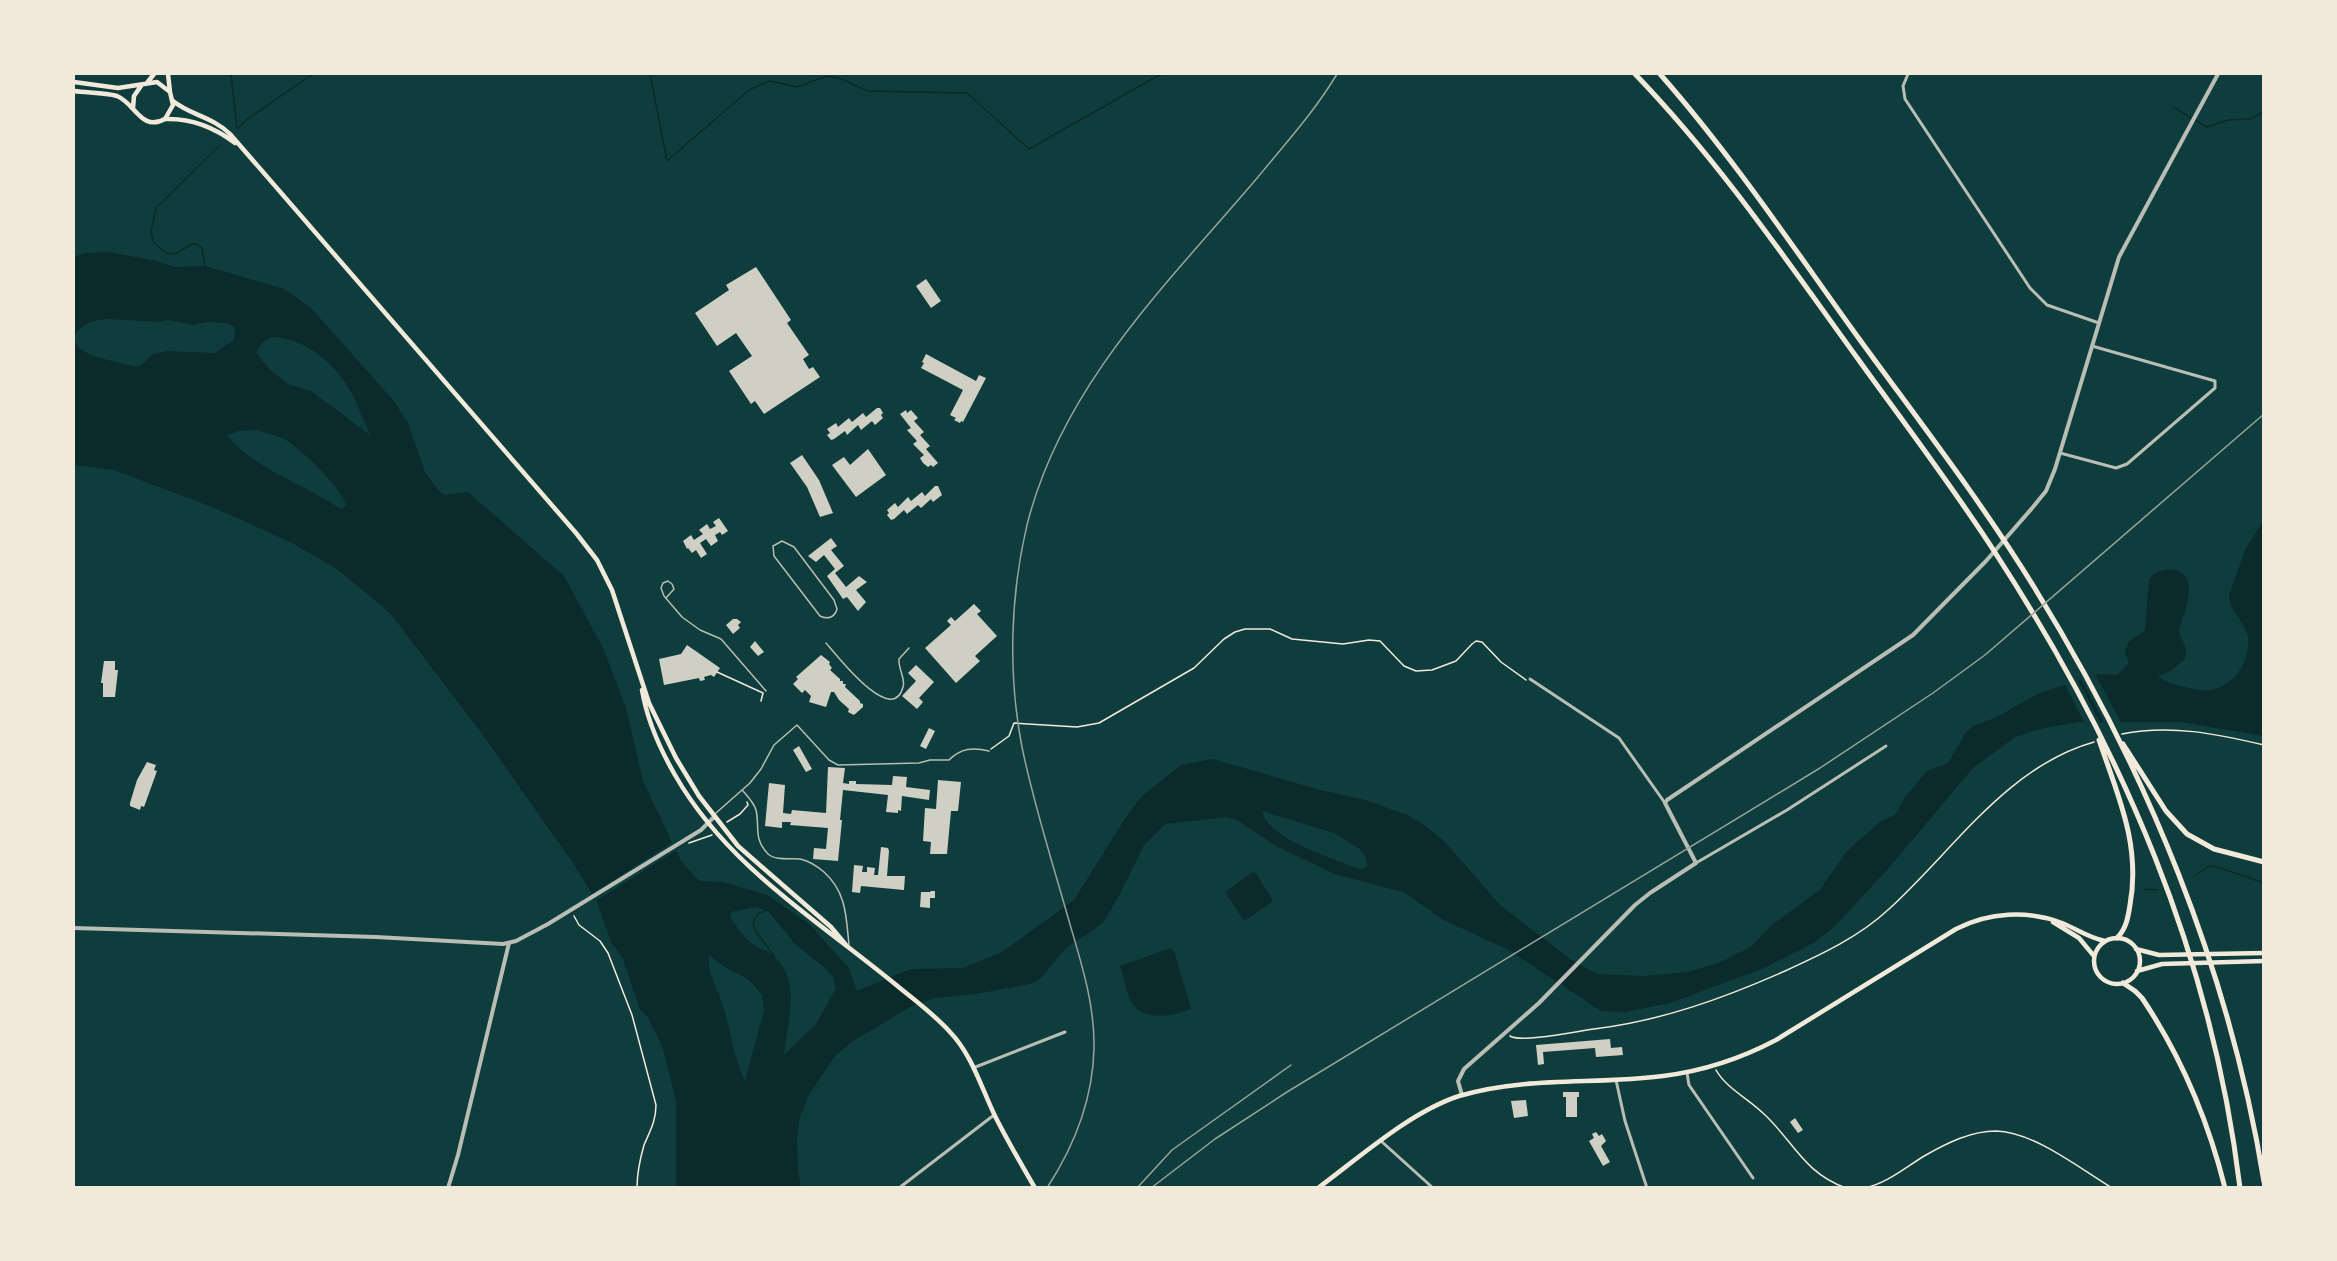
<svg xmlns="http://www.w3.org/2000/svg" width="2337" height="1261" font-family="Georgia,serif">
<rect width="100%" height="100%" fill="#0f3d3e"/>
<path fill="#0a2a2b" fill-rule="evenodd" d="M 108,252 L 157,261 L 175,267 L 205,266 L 284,289 L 311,308 L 393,400 L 408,423 L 425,472 L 439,491 L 445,495 L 468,492 L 564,576 L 603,648 L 626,708 L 643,781 L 681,861 L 699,881 L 723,882 L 767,895 L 808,923 L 849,968 L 857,991 L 911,969 L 963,968 L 1002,952 L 1074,900 L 1128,814 L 1142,796 L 1181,765 L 1213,759 L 1320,790 L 1365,800 L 1405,814 L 1423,824 L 1445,842 L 1500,905 L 1570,959 L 1597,974 L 1644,976 L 1688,972 L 1721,962 L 1751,947 L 1773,924 L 1820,890 L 1846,852 L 1881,821 L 1895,815 L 1906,796 L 1927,771 L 1948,763 L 1966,732 L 1973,726 L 1997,717 L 2037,694 L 2099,674 L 2116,675 C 2141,658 2118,660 2128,644 C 2132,637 2141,636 2145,629 L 2149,580 C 2158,564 2188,566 2189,587 C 2190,600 2183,617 2179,629 C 2180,642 2189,643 2185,659 L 2172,670 L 2158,677 C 2168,684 2199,692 2212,690 C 2235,685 2251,660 2248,637 C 2245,621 2229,611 2229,595 L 2246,548 L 2263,521 L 2263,736 L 2182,722 L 2078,722 L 2040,729 L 2015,737 L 1973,768 L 1887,870 L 1835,926 L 1815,942 L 1762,969 L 1670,1003 L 1625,1012 L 1601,1011 L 1509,950 L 1444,920 L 1403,892 L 1334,874 L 1276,846 L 1237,820 L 1227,817 L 1165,824 L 1144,845 L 1120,894 L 1103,923 L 1066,948 L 1039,980 L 1030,984 L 976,994 L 935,998 L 912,1006 L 850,1043 L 835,1056 L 810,1093 L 800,1117 L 797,1137 L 798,1171 L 801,1187 L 676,1187 L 676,1101 L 662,1046 L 647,1016 L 640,1010 L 623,959 L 611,942 L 597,902 L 571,860 L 480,731 L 390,613 L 337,569 L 292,543 L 217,509 L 114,470 L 74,465 L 74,257 L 85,253 ZM 109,319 L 158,322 L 168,320 L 193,325 L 208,322 L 228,323 L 235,328 L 234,340 L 215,353 L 167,351 L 153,354 L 139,367 C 125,364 87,357 78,347 C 76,344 75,341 74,338 C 81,322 94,320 109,319 ZM 271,337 C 314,338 348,376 361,414 C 364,422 368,427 370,435 L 311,391 L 288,384 L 270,370 L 256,353 L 261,344 ZM 257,430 C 265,433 276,435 284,439 C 301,448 340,487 346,505 L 341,509 C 304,484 256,470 227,436 L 238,431 ZM 1262,811 L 1334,833 L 1360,849 L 1366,858 L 1367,866 L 1362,869 L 1353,867 C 1328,856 1268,839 1262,811 ZM 756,907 L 768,911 L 796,945 L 826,969 L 833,977 L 836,988 L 816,1024 L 784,1055 C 787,1023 802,983 775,957 C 769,951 760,949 754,945 C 744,938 737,927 730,917 L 731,912 ZM 709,955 L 723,966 L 748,979 L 762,995 L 764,1010 L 745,1081 C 734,1058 731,1033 724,1009 C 719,989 707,976 709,955 Z
M 1252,872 L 1256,873 L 1273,901 L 1244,921 L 1225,892 Z
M 1171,948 L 1174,951 L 1191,1009 C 1175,1016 1145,1022 1132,1003 C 1126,993 1124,977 1120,966 Z"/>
<path fill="#0f3d3e" d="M 2094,672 L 2123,726 L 2106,726 L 2080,677 Z
M 2077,678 L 2102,726 L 2086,726 L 2064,682 Z
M 675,841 L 678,849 L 594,902 L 590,895 Z"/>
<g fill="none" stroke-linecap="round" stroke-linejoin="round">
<path stroke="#0a2a2b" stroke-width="1.5" d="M 231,74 L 237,128
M 650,74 L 667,161 L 749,90 L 770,81 L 797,87 L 827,76 L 842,79 L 867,91 L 967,93 L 1029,149 L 1161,74
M 2173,107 L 2207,127 L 2228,120 L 2250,119 L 2264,112
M 237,129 L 246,120 L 313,74
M 205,267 L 202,248 L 196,244 L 192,244 L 175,254 L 166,253 L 154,243 L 151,232 L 156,208 L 220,145
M 2196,875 L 2208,867 L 2214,866 L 2264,883
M 2144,889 L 2157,890
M 768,910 C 759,912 756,915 753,923 L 756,932 L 774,956"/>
</g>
<path fill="#cfcfc3" d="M 756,267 L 791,320 L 787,323 L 809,355 L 803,359 L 809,369 L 813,367 L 820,377 L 764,414 L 755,401 L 751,404 L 729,371 L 752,356 L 736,333 L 717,346 L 695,313 L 729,290 L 726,285 Z
M 926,279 L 941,301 L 931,308 L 916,286 Z
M 926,354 L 976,381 L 979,375 L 986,378 L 963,422 L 961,421 L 960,423 L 954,420 L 956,418 L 950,415 L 963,390 L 921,368 L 924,363 L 922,362 Z
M 877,408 L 880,408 L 883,413 L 881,415 L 883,418 L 875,425 L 872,421 L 861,430 L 858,425 L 847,435 L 845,431 L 834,439 L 831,440 L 827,435 L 830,433 L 827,429 L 836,423 L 838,427 L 849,418 L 852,422 L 863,413 L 866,417 Z
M 906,410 L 907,413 L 911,410 L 918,418 L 914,421 L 924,432 L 920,435 L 930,446 L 926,449 L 938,463 L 933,467 L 931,465 L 928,467 L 923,463 L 920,458 L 924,455 L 913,444 L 917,441 L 907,430 L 911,428 L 900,414 Z
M 868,449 L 886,475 L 856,497 L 832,465 L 844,457 L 850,465 Z
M 802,455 L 819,480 L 833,513 L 820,517 L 807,487 L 790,463 Z
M 935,486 L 938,486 L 942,495 L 933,502 L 931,499 L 921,508 L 918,505 L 907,514 L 904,510 L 894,519 L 891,520 L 887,515 L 889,513 L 887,510 L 895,503 L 898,507 L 908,497 L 911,501 L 922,492 L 925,496 Z
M 719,518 L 728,531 L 722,535 L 720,532 L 715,535 L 718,541 L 711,546 L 706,539 L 700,543 L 707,554 L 701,558 L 696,550 L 692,553 L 688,548 L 687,549 L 683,541 L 691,535 L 694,540 L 703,534 L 699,530 L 707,524 L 710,529 L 716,526 L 713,522 Z
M 831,538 L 837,546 L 831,550 L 844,566 L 835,573 L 846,587 L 859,576 L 867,582 L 856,590 L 866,602 L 858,611 L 847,597 L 843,599 L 827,576 L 835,569 L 824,555 L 816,562 L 808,556 Z
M 974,604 L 981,611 L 977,614 L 997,636 L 975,656 L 980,661 L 956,683 L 925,648 L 951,625 L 947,621 L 951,617 L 955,621 Z
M 733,619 L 737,619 L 741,622 L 738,625 L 740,628 L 733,634 L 726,625 Z
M 755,641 L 764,652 L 758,656 L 750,647 Z
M 687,645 L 720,668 L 714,677 L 711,675 L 704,677 L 705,680 L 700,681 L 699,678 L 664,685 L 659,659 L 681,654 Z
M 821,655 L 830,662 L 829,664 L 832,668 L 830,670 L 840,679 L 840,681 L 843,681 L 843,684 L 846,684 L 845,687 L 860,701 L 860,703 L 863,704 L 863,707 L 854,715 L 848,712 L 849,709 L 839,700 L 834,692 L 831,692 L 826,707 L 809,702 L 811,696 L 805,690 L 802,693 L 793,684 L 798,679 L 796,677 Z
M 104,661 L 115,661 L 115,670 L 118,670 L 115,697 L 103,697 L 103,683 L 101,683 Z
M 916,665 L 934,682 L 919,698 L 923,702 L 917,709 L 902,696 L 916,681 L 908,673 Z
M 929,728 L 935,731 L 926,749 L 920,746 Z
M 799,746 L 812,769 L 806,772 L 793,750 Z
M 147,762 L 156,765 L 154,770 L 157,771 L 144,807 L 141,806 L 140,810 L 130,806 L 130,803 L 137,780 Z
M 828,767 L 845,768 L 843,783 L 849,784 L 849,781 L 856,781 L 856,784 L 892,785 L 893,776 L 907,777 L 906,787 L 930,790 L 929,800 L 902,796 L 901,811 L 898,810 L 898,813 L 886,812 L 888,795 L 843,790 L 840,820 L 842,820 L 838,861 L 813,859 L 814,848 L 826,849 L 828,828 L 790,825 L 791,822 L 782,822 L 782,828 L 765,826 L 769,783 L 785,785 L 783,813 L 791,814 L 792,810 L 826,813 Z
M 938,780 L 961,782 L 958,811 L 951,811 L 947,854 L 930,854 L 931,842 L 923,841 L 925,808 L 936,809 Z
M 881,847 L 888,848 L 889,851 L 887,876 L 905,876 L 904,890 L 861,886 L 860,893 L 852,892 L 854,865 L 863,866 L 862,872 L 867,872 L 867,867 L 875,868 L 874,875 L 878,875 Z
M 931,891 L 935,891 L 935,898 L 930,898 L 930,908 L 920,907 L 921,892 L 930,892 Z
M 1610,1039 L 1611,1048 L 1622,1047 L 1623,1055 L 1596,1057 L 1595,1048 L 1543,1052 L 1544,1064 L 1538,1065 L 1536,1045 Z
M 1563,1092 L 1579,1092 L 1579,1097 L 1577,1097 L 1577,1117 L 1566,1117 L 1566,1097 L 1563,1097 Z
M 1526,1100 L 1528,1116 L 1514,1118 L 1511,1101 Z
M 1795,1118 L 1803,1130 L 1798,1133 L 1790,1122 Z
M 1596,1132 L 1599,1136 L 1602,1134 L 1606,1141 L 1601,1146 L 1610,1162 L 1603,1166 L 1589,1141 L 1594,1138 L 1592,1134 Z"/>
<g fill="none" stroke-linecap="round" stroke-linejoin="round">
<path stroke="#f1e9da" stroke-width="1.5" d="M 717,672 L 763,693 L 761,701
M 2122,734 C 2170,724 2217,734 2264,745
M 991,749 L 1009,736 L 1014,723 L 1077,727 L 1099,723 L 1194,668 L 1224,639 L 1235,632 L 1245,629 L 1270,629 L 1292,639 L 1343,644 L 1369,640 L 1380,641 L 1404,666 L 1416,671 L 1432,670 L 1456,661 L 1472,644 L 1476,641 L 1482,642 L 1501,662 L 1526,680
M 727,822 L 740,814 L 748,805 L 747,802
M 689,843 L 712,835
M 574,916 L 579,925 L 600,941 L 608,953 L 632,1015 L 656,1105 C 656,1121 650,1131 644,1145 C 640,1159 637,1174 637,1188
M 1510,1036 C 1521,1043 1578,1031 1594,1029 C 1661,1021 1724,998 1785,971 C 1822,954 1859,937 1889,909 C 1954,850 2006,767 2094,742
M 1716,1070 C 1726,1088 1749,1099 1764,1114 C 1794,1142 1804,1173 1846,1188
M 1865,1188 C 1888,1183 1907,1166 1926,1155 C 1947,1143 1971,1131 1996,1131 C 2034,1132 2079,1168 2112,1188"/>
<path stroke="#b8beb3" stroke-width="1.5" d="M 782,541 L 794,547 L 834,600 L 837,609 C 835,617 828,620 820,616 L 774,556 L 773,546 Z
M 666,598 L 674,589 L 672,584 L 668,581 L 663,583 L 661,588 L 664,596 L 682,617 L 700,630 L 721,639 L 766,691
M 826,643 C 835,653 892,728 903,687 C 906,679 898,669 899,659 L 909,648
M 743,791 C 748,797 754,803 756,810 C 760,828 753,838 768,854 C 776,861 790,858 800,859 C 809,861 817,866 824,872 C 847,893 846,917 849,945
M 716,813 L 750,783 L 761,769 L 774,745 L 797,725 L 829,760 L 838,765 L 919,763 L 930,760 L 949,760 C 961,748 973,747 989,751"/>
<path stroke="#b8beb3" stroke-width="3" d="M 1908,74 L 1903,86 L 1905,99 L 2030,288 L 2047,305 L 2099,323
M 2060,453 L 2116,468 L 2127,464 L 2215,388 L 2215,381 L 2092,346
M 1530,679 L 1619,738 L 1665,803
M 1696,863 L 1787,810 L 1886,746
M 973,1068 L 1065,1032
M 1687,1073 L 1689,1085 L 1753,1178
M 1616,1080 L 1625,1121 L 1647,1188
M 1381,1141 L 1433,1188
M 899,1188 L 994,1115"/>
<path stroke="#b8beb3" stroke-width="4" d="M 74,928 L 376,937 L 503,944 L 516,941 L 548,924 L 701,830 L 714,817
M 1462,1095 L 1458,1081 L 1464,1069 L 1539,1003 L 1635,905 L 1650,893 L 1696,863 L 1665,803 L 1667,800 L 1913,635 L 1986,561 L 2033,507 L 2046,491 L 2055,469 L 2119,257 L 2218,74
M 448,1188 L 458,1155 L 509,943"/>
<path stroke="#f1e9da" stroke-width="4.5" d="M 173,101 C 190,115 213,117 230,134 L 576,533 L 597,560 L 612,590 L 649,703 L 676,758 L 699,796 L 738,846 L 831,927 L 846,945
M 165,119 C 191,118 214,127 235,143
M 642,690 C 647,720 660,749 675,775 C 727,866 816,919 895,984 C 913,999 934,1014 950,1032 C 972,1055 981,1087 995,1116 C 1007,1140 1021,1164 1035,1188"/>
<path stroke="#f1e9da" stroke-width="4.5" d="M 168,74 L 170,92
M 74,82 L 118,88 L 157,82 L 170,92 L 173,105 L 165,119 C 141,132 136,104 117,96 C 104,92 87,93 74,91
M 147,83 L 154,74
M 133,108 L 134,96 L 141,86
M 2053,922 L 2079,938 L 2094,956
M2094 961a23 23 0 1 1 46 0a23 23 0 1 1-46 0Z
M 2136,949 L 2159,955 L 2264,953
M 2137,971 L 2162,964 L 2264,961
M 1318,1188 C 1360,1157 1410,1112 1459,1096 C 1525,1076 1596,1085 1663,1076 C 1703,1071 1740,1059 1776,1040 L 1956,929 C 1989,912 2027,910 2062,923 C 2077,929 2089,938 2105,941"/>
<path stroke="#f1e9da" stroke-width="5" d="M 1635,74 C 1719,161 1787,261 1858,359 C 1904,423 1953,487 1996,554 C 2122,748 2212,956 2240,1188
M 1660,74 C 1733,157 1795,250 1860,340 C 1919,421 1981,501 2034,587 C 2146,768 2230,971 2264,1182
M 2099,740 C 2118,796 2141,845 2130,905 C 2128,918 2126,929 2117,938
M 2123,744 L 2166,811 L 2187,834 L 2214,849 L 2264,862
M 2123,983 L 2135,991 L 2142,998 C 2181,1056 2208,1120 2225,1188"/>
<path stroke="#97a49c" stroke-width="1.5" d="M 1047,1188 C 1075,1145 1093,1100 1094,1048 C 1095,1005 1081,962 1069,921 C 1053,864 1034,806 1022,747 C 1008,675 1010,597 1027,525 C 1062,385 1168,283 1258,177 C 1285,144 1315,111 1337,74
M 1137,1188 L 1172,1150 L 1291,1065
M 1151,1188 L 1215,1139 L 1287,1092 L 1820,768 L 1933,693 L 1985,655 L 2264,414"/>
</g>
<rect width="2337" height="1261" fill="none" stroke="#f1e9da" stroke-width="150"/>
</svg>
